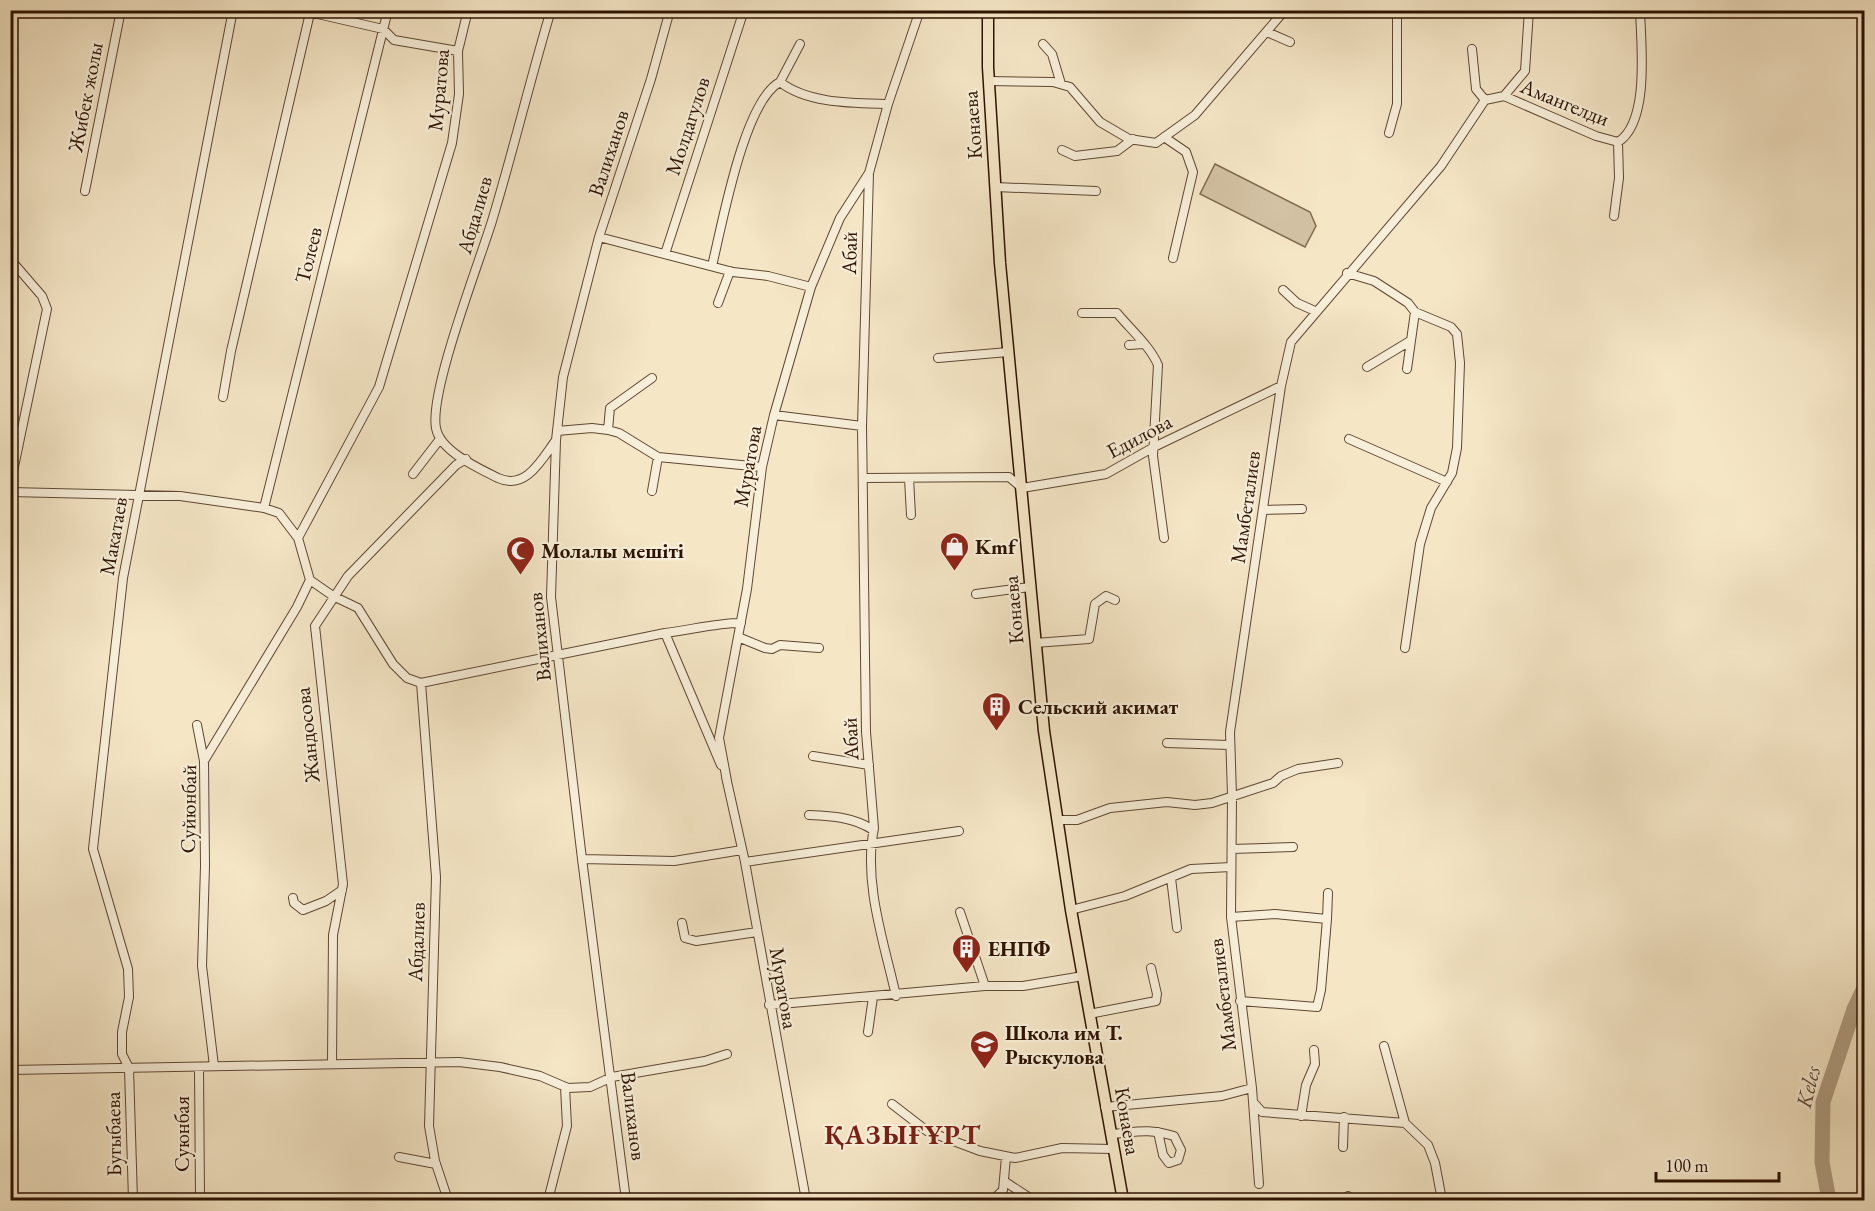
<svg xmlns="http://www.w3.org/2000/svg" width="1875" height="1211" font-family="'EB Garamond',serif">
<rect width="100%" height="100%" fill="#f5e6c6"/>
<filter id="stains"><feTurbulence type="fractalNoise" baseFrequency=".00333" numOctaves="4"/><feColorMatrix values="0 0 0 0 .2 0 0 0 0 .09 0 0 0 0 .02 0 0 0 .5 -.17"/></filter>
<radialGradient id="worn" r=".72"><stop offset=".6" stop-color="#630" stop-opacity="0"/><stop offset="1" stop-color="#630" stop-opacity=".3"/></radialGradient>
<path fill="#d3c2a4" stroke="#806a52" stroke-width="1.5" d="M 1215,164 L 1310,212 L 1316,226 L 1305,247 L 1200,194 Z"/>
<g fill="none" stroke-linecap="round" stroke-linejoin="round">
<path stroke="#b19e83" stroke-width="15" d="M 1829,1200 L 1822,1162 L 1823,1102 L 1854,1009 L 1864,988"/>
<defs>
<path id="minor" d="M 300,10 L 383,29 L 394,40 L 458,51
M 551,10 C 530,80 513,152 492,221 C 479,263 429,392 436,428 C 440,451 478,468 498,478 C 526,491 542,459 556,440
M 1267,32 L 1290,42
M 1043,44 L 1052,54 L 1061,84
M 1472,49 L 1476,89 L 1485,100
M 989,81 L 1053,82 L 1070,87 L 1100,122 L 1129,139 L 1156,143 L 1195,115 L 1285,10
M 780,82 L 800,44
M 1504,96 L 1596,136 L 1618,142 C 1650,122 1641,44 1640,10
M 1389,133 L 1397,104 L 1397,10
M 1164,137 L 1186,152 L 1193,172 L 1173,258
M 1062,150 L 1075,156 L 1117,151 L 1133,139
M 995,187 L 1096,191
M 85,191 L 121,10
M 1614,216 L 1619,178 L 1618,142
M 599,237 L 733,272 L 768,276 L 811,287
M 665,254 L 744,10
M 10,259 L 42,296 L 47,309 L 10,486
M 712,266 C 722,225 744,101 780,82 C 808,104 854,103 888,104
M 1347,273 L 1374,281 L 1408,303 L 1415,312 L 1451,327 L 1457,334 L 1460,363 L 1457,448 L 1452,473 L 1431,508 L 1420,544 L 1405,648
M 1283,290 L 1297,303 L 1315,311
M 718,303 L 730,271
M 1082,313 L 1117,313 C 1131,330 1150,346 1158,365 L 1153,456 L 1164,538
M 1129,345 L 1143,344
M 938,358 L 1008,352
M 1367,367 L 1410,341
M 1407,369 L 1415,312
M 223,397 L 231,351 L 310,13
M 774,415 L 862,426
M 608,430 L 610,408 L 652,378
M 557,431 L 592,428 L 608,430 L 619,433 L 658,457 L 762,467
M 1349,439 L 1447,482
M 413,474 L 440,439
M 865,478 L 1009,477 L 1022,488 L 1106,474 L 1154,447 L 1281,386
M 909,478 L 911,515
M 652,491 L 658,457
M 10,492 L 180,496 L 264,508 L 279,513 L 298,538 L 310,580 L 333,596 L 358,608 L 393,664 L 407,678 L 421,683 L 665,633 C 691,630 715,623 741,623
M 264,508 L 388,10
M 1263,510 L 1302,509
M 298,538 L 379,387 L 452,143 L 459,94 L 458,51 L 468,10
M 976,594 L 1030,587
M 665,633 L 721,765
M 738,637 L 765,648 L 772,649 L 780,645 L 819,648
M 1035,643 L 1089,639 L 1095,604 L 1106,596 L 1115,600
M 421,683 L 436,877 L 429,1126 L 435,1161 L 448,1200
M 197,725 L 204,761
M 1167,743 L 1229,745
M 813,756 L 869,765
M 726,777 L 745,862 L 806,1200
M 727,781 L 719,738 L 747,589 L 762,467 L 774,415 L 811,287 L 840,218 L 869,173
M 809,815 C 831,816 854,817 873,830
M 1058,820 L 1077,820 L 1110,808 L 1167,802 L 1195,805 L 1212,803 L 1273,783 L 1281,776 L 1298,769 L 1338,763
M 1232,849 L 1293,847
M 582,859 L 674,861 L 742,850
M 745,862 L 959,831
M 1171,878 L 1177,928
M 293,898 L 294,903 L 303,910 L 326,901 L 342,890
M 1071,910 L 1125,896 L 1191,869 L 1231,867
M 960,912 L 985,986
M 1231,917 L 1275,914 L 1327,919 L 1321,990 L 1317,1007 L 1240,1001
M 1327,919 L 1328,893
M 682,923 L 685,938 L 696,941 L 757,932
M 896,996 C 884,942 863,883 874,828 L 866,732 L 862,426 L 869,173 L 888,104 L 920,10
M 769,1005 L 985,986 L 1023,986 L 1083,976
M 1089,1014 L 1156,1001 L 1157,994 L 1151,968
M 868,1032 L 873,997
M 1384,1046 L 1405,1123
M 332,1064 L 333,935 L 343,884 L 315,626 L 348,576 L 456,465 L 466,459
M 214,1066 L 202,966 L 205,866 L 204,761 L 297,607 L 310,580
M 199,1067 L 200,1200
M 10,1070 L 459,1062 L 500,1067 L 540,1076 L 568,1088 L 590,1087 L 612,1077 L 705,1061 L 727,1054
M 1254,1103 L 1262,1112 L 1405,1123 L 1428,1145 L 1435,1163 L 1442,1200
M 892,1104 L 927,1131 L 980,1151 L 1015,1158 L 1062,1148 L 1113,1149
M 1105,1107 L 1222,1096 L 1252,1088
M 1301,1116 L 1306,1085 L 1315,1064 L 1314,1050
M 1111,1134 C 1138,1132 1146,1128 1174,1136 L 1181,1150 L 1178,1160 L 1169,1163 L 1163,1155 L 1158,1132
M 1343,1147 L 1344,1117
M 399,1157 L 436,1164
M 1004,1181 L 1033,1200
M 1259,1184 L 1252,1088 L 1231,917 L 1232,796 L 1230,732 L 1281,386 L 1291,342 L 1441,166 L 1485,100 L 1504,96 L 1525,71 L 1529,10
M 1348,1196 L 1349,1200
M 133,1200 L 129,1068 L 122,1054 L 122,1032 L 129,997 L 128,969 L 93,849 L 123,578 L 233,10
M 548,1200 L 567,1126 L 565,1087
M 626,1200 L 582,859 L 551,597 L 556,440 L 563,377 L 599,237 L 651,79 L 670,10
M 993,1200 L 1003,1190 L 1006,1157"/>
<path id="major" d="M 988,10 L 988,67 L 1000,263 L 1044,731 L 1071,910 L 1123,1200"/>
</defs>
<use href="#minor" stroke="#5e4732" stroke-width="10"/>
<use href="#major" stroke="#2c1200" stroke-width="13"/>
<use href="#minor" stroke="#f8efda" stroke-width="8"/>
<use href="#major" stroke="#f5e6c6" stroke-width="10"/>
</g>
<defs>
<symbol id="shop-pin" viewBox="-11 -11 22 30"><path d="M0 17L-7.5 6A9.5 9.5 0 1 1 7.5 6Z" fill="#8f2418" stroke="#f8efda"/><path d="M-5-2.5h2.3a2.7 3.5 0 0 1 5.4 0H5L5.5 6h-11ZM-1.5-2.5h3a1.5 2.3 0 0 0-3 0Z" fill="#fff"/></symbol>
<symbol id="mosque-pin" viewBox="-11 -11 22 30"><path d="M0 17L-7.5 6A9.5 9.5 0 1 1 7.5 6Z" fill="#8f2418" stroke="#f8efda"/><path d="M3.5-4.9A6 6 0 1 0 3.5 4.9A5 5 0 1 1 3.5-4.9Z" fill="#fff"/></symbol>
<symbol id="building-pin" viewBox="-11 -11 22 30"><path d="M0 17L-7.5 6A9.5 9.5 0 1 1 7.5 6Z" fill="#8f2418" stroke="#f8efda"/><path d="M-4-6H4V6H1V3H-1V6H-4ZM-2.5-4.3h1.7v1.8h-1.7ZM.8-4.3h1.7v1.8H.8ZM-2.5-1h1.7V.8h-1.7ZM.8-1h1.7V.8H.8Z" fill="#fff"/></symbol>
<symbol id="school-pin" viewBox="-11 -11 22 30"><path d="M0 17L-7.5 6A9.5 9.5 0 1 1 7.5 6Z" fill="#8f2418" stroke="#f8efda"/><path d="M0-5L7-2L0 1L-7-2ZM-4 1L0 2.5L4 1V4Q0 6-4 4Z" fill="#fff"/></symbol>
</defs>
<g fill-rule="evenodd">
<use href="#shop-pin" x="938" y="530" width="33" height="45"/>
<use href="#mosque-pin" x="504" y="534" width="33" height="45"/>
<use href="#building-pin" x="980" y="690" width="33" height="45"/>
<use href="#building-pin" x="950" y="932" width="33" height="45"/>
<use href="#school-pin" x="968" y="1028" width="33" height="45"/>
</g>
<g text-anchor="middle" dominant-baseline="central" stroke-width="4.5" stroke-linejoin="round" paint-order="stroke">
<g font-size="21" fill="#2c1200" stroke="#f8efda">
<text transform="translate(438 90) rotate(-85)">Муратова</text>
<text transform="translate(85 97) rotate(-79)">Жибек жолы</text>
<text transform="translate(1565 102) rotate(22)">Амангелди</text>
<text transform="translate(972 125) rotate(-94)">Конаева</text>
<text transform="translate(687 126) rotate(-72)">Молдагулов</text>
<text transform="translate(608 153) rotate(-72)">Валиханов</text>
<text transform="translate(474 215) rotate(-74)">Абдалиев</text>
<text transform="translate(849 253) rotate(-89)">Абай</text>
<text transform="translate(308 255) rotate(-76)">Толеев</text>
<text transform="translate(1139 436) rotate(-28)">Едилова</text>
<text transform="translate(747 466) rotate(-80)">Муратова</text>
<text transform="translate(1245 507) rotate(-82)">Мамбеталиев</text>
<text transform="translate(113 536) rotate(-80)">Макатаев</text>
<text transform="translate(1013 610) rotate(-95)">Конаева</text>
<text transform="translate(539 637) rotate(-96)">Валиханов</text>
<text transform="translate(307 735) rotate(-96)">Жандосова</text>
<text transform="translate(850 739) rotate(-93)">Абай</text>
<text transform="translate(188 809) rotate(-89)">Суйюнбай</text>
<text transform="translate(416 942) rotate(-88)">Абдалиев</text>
<text transform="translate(784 988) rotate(80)">Муратова</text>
<text transform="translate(1222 995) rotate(-97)">Мамбеталиев</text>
<text transform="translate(634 1116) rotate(83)">Валиханов</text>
<text transform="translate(1128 1121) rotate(80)">Конаева</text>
<text transform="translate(113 1134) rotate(-91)">Бугыбаева</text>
<text transform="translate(181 1134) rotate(-90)">Суюнбая</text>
</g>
<g font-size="21" font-weight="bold" fill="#2c1200" stroke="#f8efda" text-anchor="start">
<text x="975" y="546">Kmf</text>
<text x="541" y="550">Молалы мешіті</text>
<text x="1018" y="706">Сельский акимат</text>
<text x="988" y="948">ЕНПФ</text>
<text x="1005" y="1032">Школа им Т.<tspan x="1005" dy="24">Рыскулова</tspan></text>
</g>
<g font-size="22" font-style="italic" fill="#614a34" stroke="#f8efda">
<text transform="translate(1808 1087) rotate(-76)">Keles</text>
</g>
<g font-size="27" font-weight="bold" letter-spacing="1.5" fill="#7a1f14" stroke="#f8efda">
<text x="903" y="1134">ҚАЗЫҒҰРТ</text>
</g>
</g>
<rect width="1875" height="1211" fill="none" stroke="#f5e6c6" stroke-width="36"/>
<rect x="12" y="12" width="1851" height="1187" fill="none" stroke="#2c1200" stroke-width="3"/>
<rect x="18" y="18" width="1839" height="1175" fill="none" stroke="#2c1200" stroke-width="1.5"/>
<path d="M1656 1172v9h123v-9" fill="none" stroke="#2c1200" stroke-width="3"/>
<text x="1665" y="1172" font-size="18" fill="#2c1200" stroke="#f8efda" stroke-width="4.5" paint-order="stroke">100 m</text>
<rect width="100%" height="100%" filter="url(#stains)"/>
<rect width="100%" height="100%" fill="url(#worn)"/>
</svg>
